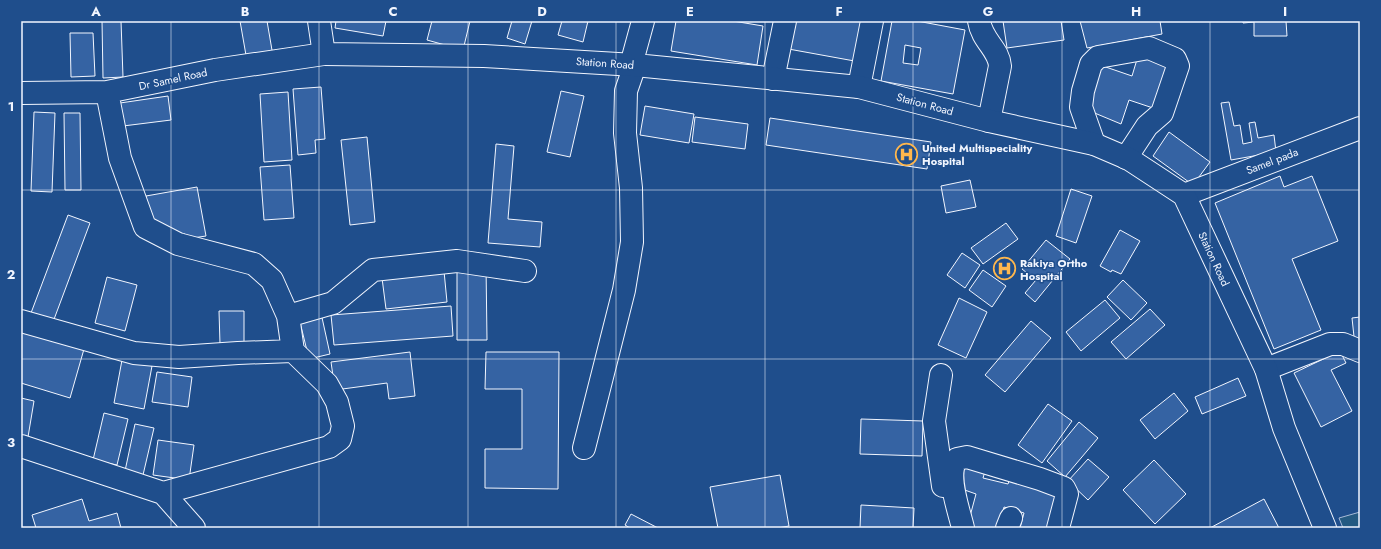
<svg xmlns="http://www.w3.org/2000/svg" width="1381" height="549" font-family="Jost,sans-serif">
<rect width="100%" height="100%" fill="#1f4e8c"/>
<path fill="#245a82" stroke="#a8bbd7" d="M 1360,512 L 1360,528 L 1343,528 L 1339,518 Z"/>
<path fill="#3563a3" stroke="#f2f6ff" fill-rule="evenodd" d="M 102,21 L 121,21 L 123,77 L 103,78 Z
M 240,21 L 267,21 L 273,56 L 247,61 Z
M 336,21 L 386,21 L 383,36 L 335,28 Z
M 432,21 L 470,21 L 463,50 L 427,40 Z
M 512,21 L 532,21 L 525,44 L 507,38 Z
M 562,21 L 588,21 L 583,42 L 558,35 Z
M 676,21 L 733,21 L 763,26 L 757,65 L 671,51 Z
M 790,21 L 867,21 L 860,62 L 783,48 Z
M 892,21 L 917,21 L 965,30 L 953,94 L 881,81 ZM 905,45 L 921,48 L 918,65 L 903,63 Z
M 1003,21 L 1061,21 L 1064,40 L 1007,48 Z
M 1080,21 L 1160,21 L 1162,34 L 1087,48 Z
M 1243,21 L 1286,21 L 1287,36 L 1254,36 L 1254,22 L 1243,23 Z
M 70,33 L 93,33 L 95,76 L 71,77 Z
M 1138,56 L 1173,68 L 1159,110 L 1129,100 L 1121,124 L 1085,109 L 1097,64 L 1132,76 Z
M 321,87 L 325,139 L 315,140 L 316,153 L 298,155 L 293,89 Z
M 561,91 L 584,96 L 570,157 L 547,152 Z
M 288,92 L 292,160 L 264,162 L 260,94 Z
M 168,96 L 171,120 L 123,126 L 120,103 Z
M 1229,102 L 1234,126 L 1240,125 L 1243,144 L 1252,142 L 1249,123 L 1255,122 L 1258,138 L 1274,135 L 1276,152 L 1231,160 L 1221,103 Z
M 645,106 L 694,114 L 689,143 L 640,135 Z
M 34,112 L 55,113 L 52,192 L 31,191 Z
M 64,113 L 80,113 L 81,190 L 65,190 Z
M 695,117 L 748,124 L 745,149 L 692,142 Z
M 770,118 L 931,142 L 927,169 L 766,145 Z
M 1169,132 L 1210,162 L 1193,185 L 1153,156 Z
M 367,137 L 375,222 L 350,225 L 341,140 Z
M 496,144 L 514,146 L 508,219 L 542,222 L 540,247 L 488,243 Z
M 290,165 L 294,218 L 264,220 L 260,167 Z
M 1280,176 L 1284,187 L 1312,176 L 1338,241 L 1292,259 L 1321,330 L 1274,349 L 1215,203 Z
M 970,180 L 976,207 L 946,213 L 941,186 Z
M 197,187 L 206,236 L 186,239 L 185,234 L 166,237 L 164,224 L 151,226 L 146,196 Z
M 1071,189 L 1092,196 L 1076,243 L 1056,236 Z
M 68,215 L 90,223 L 53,322 L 31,313 Z
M 1006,223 L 1018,239 L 983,264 L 971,248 Z
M 1120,230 L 1140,241 L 1121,274 L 1112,270 L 1111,272 L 1100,266 Z
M 1046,240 L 1070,259 L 1035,302 L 1025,293 L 1036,280 L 1022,269 Z
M 962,253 L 980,265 L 965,288 L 947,275 Z
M 457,265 L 486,265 L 487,340 L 457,340 Z
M 983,270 L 1006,286 L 992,307 L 969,290 Z
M 444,271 L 447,302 L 386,309 L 382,278 Z
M 107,277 L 137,285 L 125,331 L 95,323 Z
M 1123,280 L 1147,303 L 1131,320 L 1107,297 Z
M 959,298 L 987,312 L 966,358 L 938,345 Z
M 1105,300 L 1120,318 L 1081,351 L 1066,332 Z
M 451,306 L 453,336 L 334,345 L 331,315 Z
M 1150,309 L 1165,325 L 1126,359 L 1111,342 Z
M 219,311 L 244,311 L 244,344 L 220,344 Z
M 321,313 L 330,354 L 309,359 L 299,318 Z
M 1360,317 L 1360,346 L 1355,346 L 1352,318 Z
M 1031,321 L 1051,338 L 1005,392 L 985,375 Z
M 21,329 L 84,349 L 70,398 L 21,383 Z
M 1340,351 L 1346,363 L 1331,370 L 1352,411 L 1321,427 L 1294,373 Z
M 410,352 L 415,396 L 389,399 L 387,383 L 335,390 L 331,362 Z
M 486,352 L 559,352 L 558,489 L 485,488 L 485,449 L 522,449 L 522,389 L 485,389 Z
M 122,360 L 152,366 L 144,409 L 114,403 Z
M 157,372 L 192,377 L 188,407 L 152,402 Z
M 1238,378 L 1246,396 L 1202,414 L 1195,397 Z
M 1174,393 L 1188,411 L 1155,439 L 1140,420 Z
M 21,398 L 34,401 L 28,437 L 21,436 Z
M 1048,404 L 1072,421 L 1042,463 L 1018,445 Z
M 104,413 L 128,419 L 117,465 L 93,460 Z
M 861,419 L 923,421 L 922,456 L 860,454 Z
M 1079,422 L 1098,438 L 1065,477 L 1047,461 Z
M 135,424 L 154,428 L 143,475 L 125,471 Z
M 158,440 L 194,445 L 189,480 L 153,475 Z
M 1088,459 L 1109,477 L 1088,500 L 1068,481 Z
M 1154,460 L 1186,494 L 1155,524 L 1123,490 Z
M 965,463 L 986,468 L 983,478 L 1008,484 L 1011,475 L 1064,495 L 1052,528 L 1020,528 L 1024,513 L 1004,507 L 999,528 L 972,528 L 973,522 L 969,520 L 976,494 L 959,488 Z
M 780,475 L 789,526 L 778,528 L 718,528 L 710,487 Z
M 82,499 L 89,521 L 117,513 L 121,528 L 36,528 L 32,515 Z
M 1264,499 L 1279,528 L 1210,528 Z
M 861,505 L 914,508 L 913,528 L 860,528 Z
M 631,514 L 658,528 L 630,528 L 625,525 Z"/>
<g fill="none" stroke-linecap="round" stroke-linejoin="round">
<defs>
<path id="minor" d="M 979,21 C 982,41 999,49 1000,66 L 989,121
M 773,79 L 785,21
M 859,87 L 872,21
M 107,92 L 120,158 L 145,227 L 178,244 L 254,264 L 272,280 L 288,316 L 293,351
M 21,93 L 107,92 L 215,70 L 324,54
M 1094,144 L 1081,107 L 1083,91 L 1091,64 L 1098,57 L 1149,48 L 1175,59 L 1178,66 L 1162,113 L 1147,126 L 1126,158
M 1184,195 L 1360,128
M 288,316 L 333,303 L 373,270 L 457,261 L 525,271
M 21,321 L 134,353 L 179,357 L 238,353 L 293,351 L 327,384 L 337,402 L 343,426 L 340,439 L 329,447 L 163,493
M 1266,369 L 1330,344 L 1343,344 L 1360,351
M 941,375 L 934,421 L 943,486
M 21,446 L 163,493 L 194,528
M 584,448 L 624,290 L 632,242 L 631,188 L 625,133 L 626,91 L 635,65
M 963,528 C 959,510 945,474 957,459 L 967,457 L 1040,479 L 1064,488 L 1067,494 L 1058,528
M 1007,528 L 1011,518"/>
<path id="major" d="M 319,21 L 324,54 L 484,56 L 635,65 L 859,87 L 989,121 L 1094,144 L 1129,159 L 1184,195 L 1266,369 L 1284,428 L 1325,528
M 631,65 L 643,21"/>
</defs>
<use href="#minor" stroke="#f2f6ff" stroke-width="24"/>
<use href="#major" stroke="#f2f6ff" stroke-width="24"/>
<use href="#minor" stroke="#1f4e8c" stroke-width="22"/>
<use href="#major" stroke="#1f4e8c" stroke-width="22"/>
</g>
<path fill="none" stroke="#f2f6ff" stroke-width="1" stroke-opacity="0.55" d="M 171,21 L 171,528M 319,21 L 319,528M 468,21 L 468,528M 616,21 L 616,528M 765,21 L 765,528M 913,21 L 913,528M 1062,21 L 1062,528M 1210,21 L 1210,528M 21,190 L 1360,190M 21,359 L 1360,359"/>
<defs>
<symbol id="hospital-ring" viewBox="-11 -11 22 22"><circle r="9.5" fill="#1f4e8c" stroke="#ffb74d" stroke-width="1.5"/><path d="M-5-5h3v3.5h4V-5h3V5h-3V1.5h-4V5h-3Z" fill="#ffb74d"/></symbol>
</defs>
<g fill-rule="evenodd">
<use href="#hospital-ring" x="894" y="142" width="25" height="25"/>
<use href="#hospital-ring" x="992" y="256" width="25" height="25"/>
</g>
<g text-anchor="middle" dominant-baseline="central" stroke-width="3" stroke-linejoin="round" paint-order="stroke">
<g font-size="11" fill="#f2f6ff" stroke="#1f4e8c">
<text transform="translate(605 63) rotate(4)">Station Road</text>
<text transform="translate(173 79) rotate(-12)">Dr Samel Road</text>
<text transform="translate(925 104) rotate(15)">Station Road</text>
<text transform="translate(1272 161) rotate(-21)">Samel pada</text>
<text transform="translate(1214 259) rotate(65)">Station Road</text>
</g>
<g font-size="11" font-weight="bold" fill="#f2f6ff" stroke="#1f4e8c" text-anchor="start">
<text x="922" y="148">United Multispeciality<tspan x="922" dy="13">Hospital</tspan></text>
<text x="1020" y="263">Rakiya Ortho<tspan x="1020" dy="13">Hospital</tspan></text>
</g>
</g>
<rect width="1381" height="549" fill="none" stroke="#1f4e8c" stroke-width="44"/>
<rect x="22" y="22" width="1337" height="505" fill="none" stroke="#f2f6ff" stroke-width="1.5"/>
<g font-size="13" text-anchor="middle" font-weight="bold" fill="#f2f6ff">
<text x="96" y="16">A</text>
<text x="245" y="16">B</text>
<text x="393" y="16">C</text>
<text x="542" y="16">D</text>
<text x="690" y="16">E</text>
<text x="839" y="16">F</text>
<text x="988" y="16">G</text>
<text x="1136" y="16">H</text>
<text x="1285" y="16">I</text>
<text x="11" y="111">1</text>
<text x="11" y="279">2</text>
<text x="11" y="447">3</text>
</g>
</svg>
